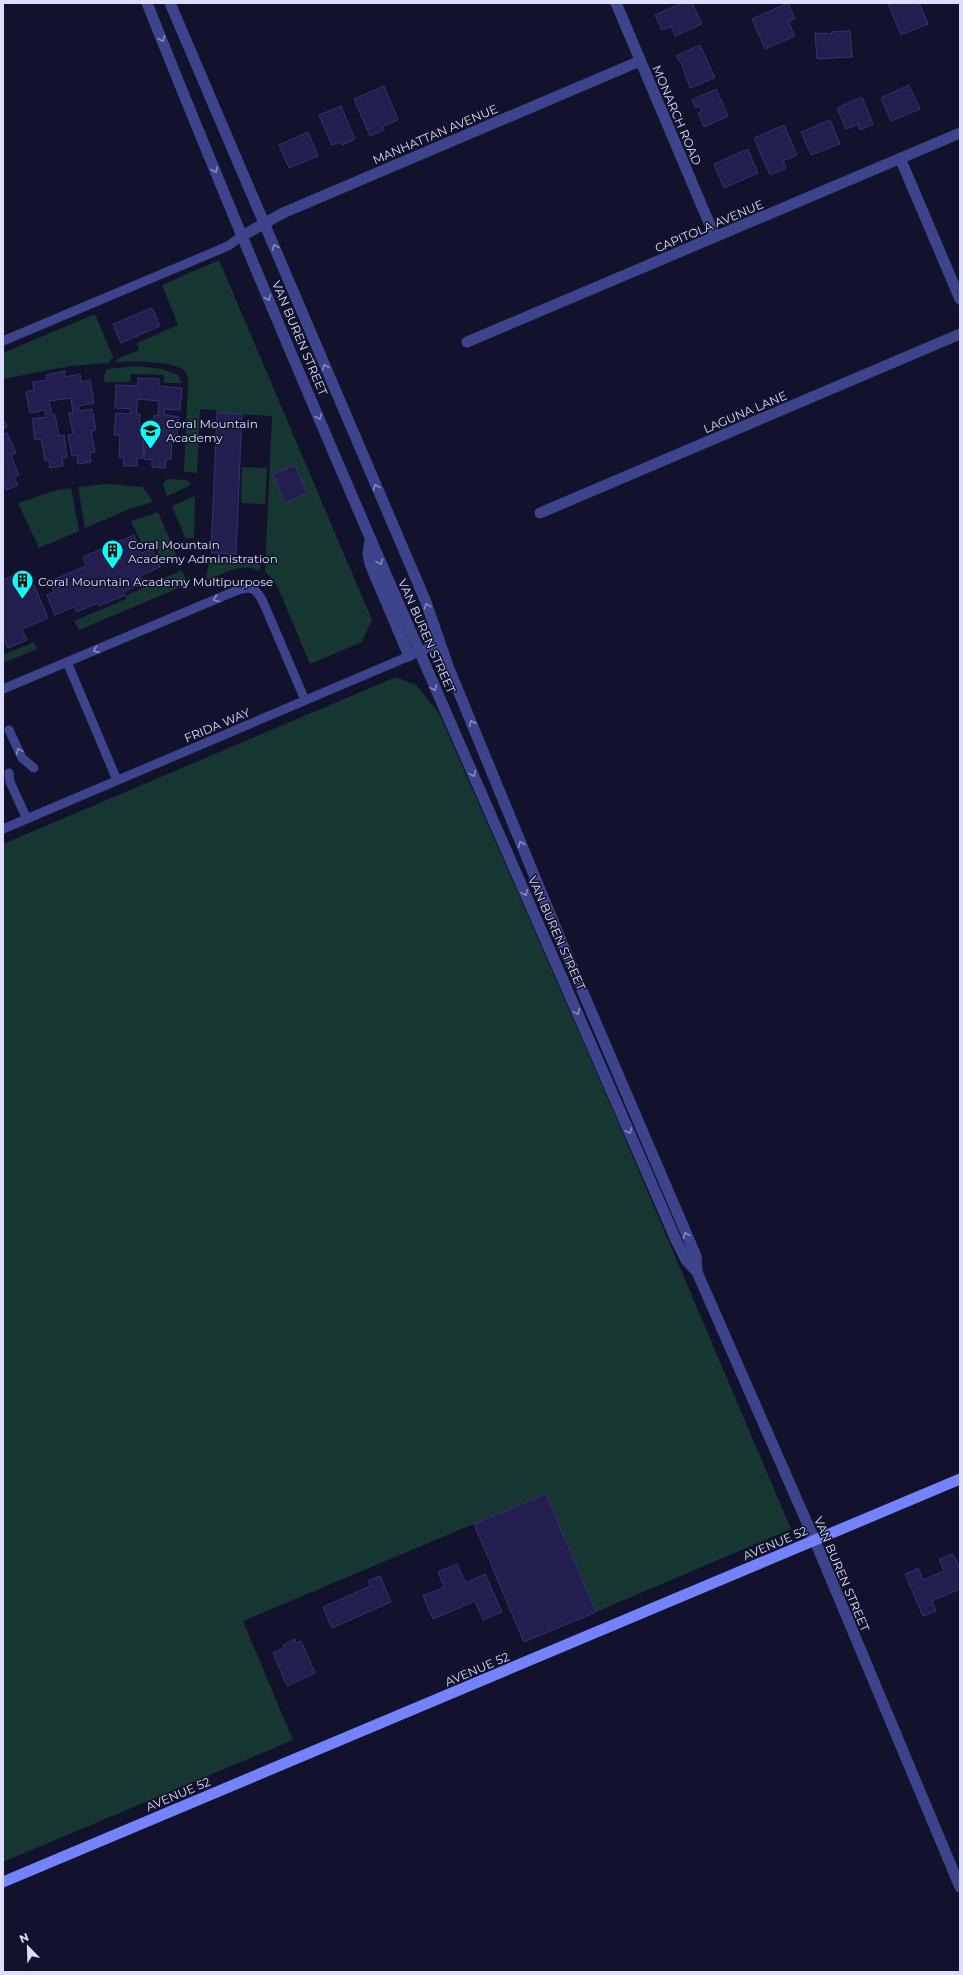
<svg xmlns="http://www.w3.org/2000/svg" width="963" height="1975" font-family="Montserrat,sans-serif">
<rect width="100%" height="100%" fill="#13122c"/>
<path fill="#153631" d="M 219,260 L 372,620 L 362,642 L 310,664 L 279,590 L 273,579 L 265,572 L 272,416 L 217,413 L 215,410 L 200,409 L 197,473 L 184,472 L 188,382 C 188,378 187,373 184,370 C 172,361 131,361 116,362 L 117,359 L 139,350 L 137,343 L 178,325 L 162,285 Z
M 95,314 L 113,357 L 109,363 L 70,366 L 3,379 L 3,353 Z
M 136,366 L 162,369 L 178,375 L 182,383 L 164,383 L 164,375 L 131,374 L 130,382 L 104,382 L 105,372 L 108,369 Z
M 242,467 L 267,468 L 265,504 L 241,503 Z
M 167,479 L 187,480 L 191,484 L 189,486 L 167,496 L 163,484 Z
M 107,484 L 143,487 L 153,502 L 130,509 L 85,528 L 78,487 Z
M 71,488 L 79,531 L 39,548 L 18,503 L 53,491 Z
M 195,496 L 194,538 L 185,538 L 172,506 Z
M 158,512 L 177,557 L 163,564 L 153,541 L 143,546 L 131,521 Z
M 210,556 L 261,560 L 260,571 C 241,562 225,573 208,580 L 206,577 Z
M 182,570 L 188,584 L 79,630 L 74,621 L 126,599 L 125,596 Z
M 34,642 L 37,649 L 3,663 L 3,655 Z
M 396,677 L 416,685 L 439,713 L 610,1103 L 791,1529 L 596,1612 L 545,1494 L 243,1621 L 293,1740 L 3,1862 L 3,844 Z"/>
<path fill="#221e4d" stroke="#363079" d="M 682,3 L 692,3 L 702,24 L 675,36 L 671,26 L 662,30 L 655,15 Z
M 788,3 L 795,19 L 788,21 L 795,36 L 765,49 L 752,19 Z
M 888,3 L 919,3 L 928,24 L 901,35 Z
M 850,31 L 852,57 L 817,59 L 815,33 L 832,34 L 831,32 Z
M 700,45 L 715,78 L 690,88 L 682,65 L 676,56 Z
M 909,85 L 920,109 L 891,121 L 881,98 Z
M 384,86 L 398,120 L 383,126 L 384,130 L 370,136 L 354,99 Z
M 716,89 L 728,116 L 704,127 L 698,113 L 702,112 L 700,106 L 696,108 L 692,100 Z
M 862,97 L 873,124 L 860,130 L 858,124 L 846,129 L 837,108 Z
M 341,106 L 355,139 L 342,145 L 340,142 L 332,145 L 319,115 Z
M 830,120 L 840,144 L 811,155 L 801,132 Z
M 784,125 L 797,155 L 783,161 L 786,168 L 770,175 L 754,138 Z
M 308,132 L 318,156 L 289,168 L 279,145 Z
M 748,149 L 758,173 L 724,188 L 714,164 Z
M 152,308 L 160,326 L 121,343 L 113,324 Z
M 65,371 L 65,377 L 80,374 L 81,382 L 90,380 L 94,403 L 78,406 L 79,411 L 92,409 L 96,430 L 91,431 L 95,452 L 90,453 L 91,462 L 78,464 L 77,455 L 72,456 L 68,435 L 73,434 L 69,413 L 73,413 L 71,398 L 49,401 L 52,415 L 55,415 L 59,436 L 64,435 L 67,457 L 62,458 L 63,466 L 50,468 L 49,460 L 45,461 L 41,439 L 35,440 L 32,419 L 46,417 L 45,410 L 30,413 L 26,392 L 34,390 L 33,382 L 47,380 L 46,375 Z
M 138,378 L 159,379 L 159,386 L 182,388 L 180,410 L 164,409 L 164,415 L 179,417 L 177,437 L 172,437 L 171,459 L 166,459 L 165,468 L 152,467 L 152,460 L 144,459 L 146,437 L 153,437 L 154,415 L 158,416 L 159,401 L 138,399 L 136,414 L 140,414 L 139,436 L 144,436 L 143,458 L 137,458 L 137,466 L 123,466 L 124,457 L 119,457 L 120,435 L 114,435 L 116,413 L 130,414 L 131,409 L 115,408 L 116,385 L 138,386 Z
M 217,413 L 242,414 L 236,554 L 211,553 Z
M 3,419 L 7,427 L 3,429 Z
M 7,433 L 16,453 L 11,455 L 19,475 L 14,477 L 18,485 L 6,490 L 3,484 L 3,434 Z
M 295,465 L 307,493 L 285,503 L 273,474 Z
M 134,535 L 142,553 L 152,549 L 160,567 L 140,576 L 143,583 L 123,592 L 125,595 L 99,606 L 98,603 L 77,612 L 74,607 L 55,615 L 47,595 L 54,592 L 50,581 L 86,566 L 83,557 Z
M 20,573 L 25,586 L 33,583 L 48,618 L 22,629 L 27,640 L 8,648 L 3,637 L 3,580 Z
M 546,1494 L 596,1612 L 524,1642 L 474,1524 Z
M 953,1554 L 960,1569 L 960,1589 L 932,1601 L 936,1611 L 923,1616 L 905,1574 L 918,1568 L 923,1580 L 944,1571 L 939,1559 Z
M 457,1564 L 466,1583 L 485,1574 L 502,1612 L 483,1620 L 475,1601 L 433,1619 L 423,1596 L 444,1587 L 438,1572 Z
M 380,1576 L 391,1602 L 332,1628 L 323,1607 L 371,1586 L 368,1581 Z
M 295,1639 L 296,1643 L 301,1641 L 315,1673 L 287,1686 L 273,1653 L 284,1648 L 283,1645 Z"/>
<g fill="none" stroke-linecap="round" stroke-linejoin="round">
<path stroke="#3d448b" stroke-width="9" d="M 3,341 L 228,246 L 242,236
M 67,662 L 117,780
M 3,689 L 233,592 C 251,585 256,587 264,604 L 305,700
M 9,730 L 22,758 L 34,768
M 9,773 L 10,782 L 27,819
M 3,829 L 440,643"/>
<path stroke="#3d448b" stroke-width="11" d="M 616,3 L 715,237
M 900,158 L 960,299
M 242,236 L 283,213 L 640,61
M 467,342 L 960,133
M 540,513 L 960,334"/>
<path stroke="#3d448b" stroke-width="11" d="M 147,3 C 313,420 499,829 676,1240 L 686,1260 L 697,1272
M 170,3 L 426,602 L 448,666 L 567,955 L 696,1256 L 697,1272 L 815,1541 L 960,1887
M 370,540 L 368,553 L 370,564 L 409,656"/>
<path stroke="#7582fe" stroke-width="11" d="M 3,1882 L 960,1479"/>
</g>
<defs><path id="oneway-chevron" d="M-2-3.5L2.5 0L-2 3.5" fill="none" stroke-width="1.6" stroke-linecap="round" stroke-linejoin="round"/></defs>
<g stroke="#8589bf">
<use href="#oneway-chevron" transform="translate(162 39) rotate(68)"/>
<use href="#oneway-chevron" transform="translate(215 170) rotate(67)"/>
<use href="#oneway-chevron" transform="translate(275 247) rotate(-113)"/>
<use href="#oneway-chevron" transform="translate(268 298) rotate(67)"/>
<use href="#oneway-chevron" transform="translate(325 367) rotate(-113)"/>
<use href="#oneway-chevron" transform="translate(319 417) rotate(67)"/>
<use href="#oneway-chevron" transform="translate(376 487) rotate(-113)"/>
<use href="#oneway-chevron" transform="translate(380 562) rotate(67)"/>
<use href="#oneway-chevron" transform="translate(216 599) rotate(157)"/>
<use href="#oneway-chevron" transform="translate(427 606) rotate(-109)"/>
<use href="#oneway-chevron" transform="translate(96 650) rotate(157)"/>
<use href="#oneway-chevron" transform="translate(434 688) rotate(66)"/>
<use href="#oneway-chevron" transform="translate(472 723) rotate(-113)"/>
<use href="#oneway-chevron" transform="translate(19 751) rotate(-114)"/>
<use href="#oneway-chevron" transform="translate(473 774) rotate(66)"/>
<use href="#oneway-chevron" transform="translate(521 844) rotate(-112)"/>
<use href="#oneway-chevron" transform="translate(525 893) rotate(66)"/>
<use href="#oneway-chevron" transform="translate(577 1012) rotate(66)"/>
<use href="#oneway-chevron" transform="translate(629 1131) rotate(67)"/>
<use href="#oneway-chevron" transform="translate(686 1235) rotate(-113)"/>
</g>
<defs>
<symbol id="school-pin" viewBox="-11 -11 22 30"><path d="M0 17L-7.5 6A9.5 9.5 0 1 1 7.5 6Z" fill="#0bfdf8" stroke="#13122c"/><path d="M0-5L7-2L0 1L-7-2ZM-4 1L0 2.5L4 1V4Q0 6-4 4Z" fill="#111"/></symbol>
<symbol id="building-pin" viewBox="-11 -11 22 30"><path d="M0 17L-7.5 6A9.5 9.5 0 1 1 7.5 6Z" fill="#0bfdf8" stroke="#13122c"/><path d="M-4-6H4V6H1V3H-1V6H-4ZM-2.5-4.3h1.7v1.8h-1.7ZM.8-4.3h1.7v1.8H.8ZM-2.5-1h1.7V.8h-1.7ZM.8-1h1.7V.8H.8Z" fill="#111"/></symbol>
</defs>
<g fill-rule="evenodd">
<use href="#school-pin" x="138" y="418" width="25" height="34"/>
<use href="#building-pin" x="100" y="538" width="25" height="34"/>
<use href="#building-pin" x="10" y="568" width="25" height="34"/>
</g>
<g text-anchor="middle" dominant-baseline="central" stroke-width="3" stroke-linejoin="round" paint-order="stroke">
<g font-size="12" fill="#dddeff" stroke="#13122c">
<text transform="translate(677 115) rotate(67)">MONARCH ROAD</text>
<text transform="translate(435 134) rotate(-23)">MANHATTAN AVENUE</text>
<text transform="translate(709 226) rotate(-23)">CAPITOLA AVENUE</text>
<text transform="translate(300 338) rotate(67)">VAN BUREN STREET</text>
<text transform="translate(745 412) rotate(-23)">LAGUNA LANE</text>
<text transform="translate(427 636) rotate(66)">VAN BUREN STREET</text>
<text transform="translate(217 725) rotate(-23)">FRIDA WAY</text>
<text transform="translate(557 933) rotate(66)">VAN BUREN STREET</text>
<text transform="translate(775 1543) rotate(-23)">AVENUE 52</text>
<text transform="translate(842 1574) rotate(67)">VAN BUREN STREET</text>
<text transform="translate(477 1669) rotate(-23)">AVENUE 52</text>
<text transform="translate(178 1794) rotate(-23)">AVENUE 52</text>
</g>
<g font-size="12" fill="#dddeff" stroke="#13122c" text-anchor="start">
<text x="166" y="423">Coral Mountain<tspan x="166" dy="14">Academy</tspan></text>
<text x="128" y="544">Coral Mountain<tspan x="128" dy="14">Academy Administration</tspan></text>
<text x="38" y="581">Coral Mountain Academy Multipurpose</text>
</g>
</g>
<rect width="963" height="1975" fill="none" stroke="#dddeff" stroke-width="8"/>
<g transform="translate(28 1947) rotate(337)" stroke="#13122c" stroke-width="3" paint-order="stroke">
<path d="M0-3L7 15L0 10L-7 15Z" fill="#dddeff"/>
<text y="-6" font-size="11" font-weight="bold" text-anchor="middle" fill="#dddeff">N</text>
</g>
</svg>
